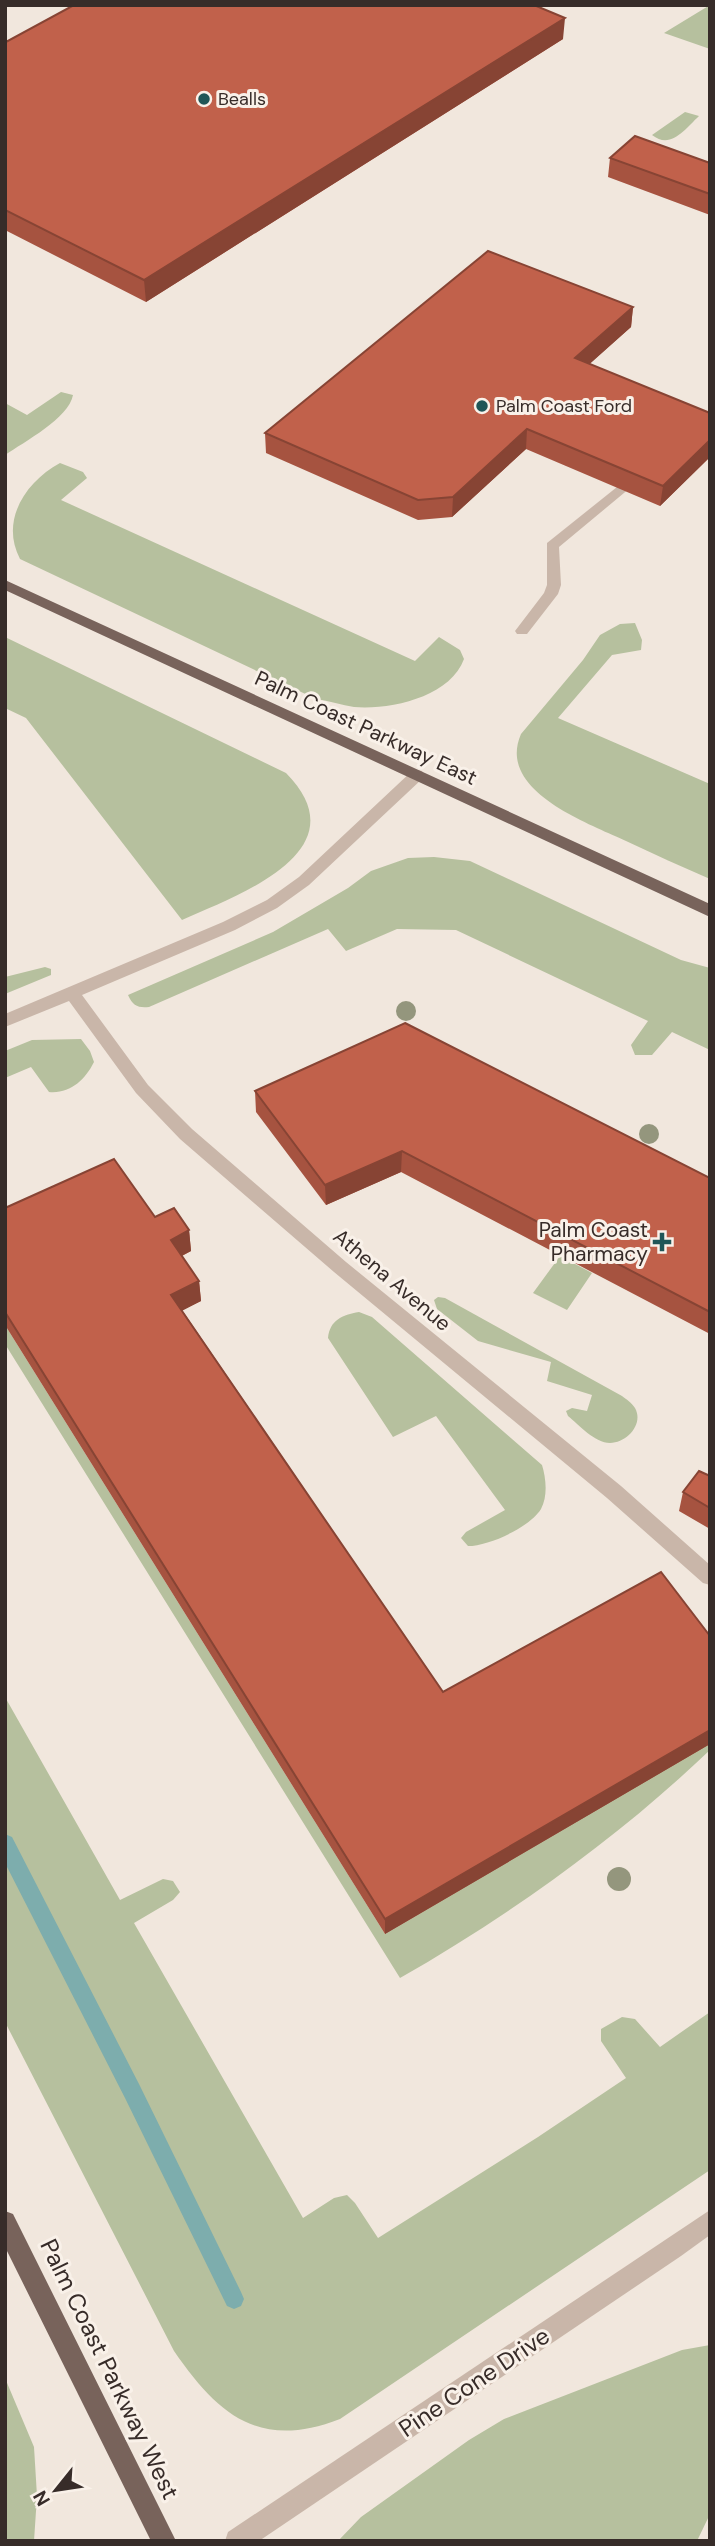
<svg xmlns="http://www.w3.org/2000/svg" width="715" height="2546" font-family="'DM Sans',sans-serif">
<rect width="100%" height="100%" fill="#f1e7dd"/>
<path fill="#b6c09e" d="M 710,5 L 710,49 L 664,33 Z
M 685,112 L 699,116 C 685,129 671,150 652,135 Z
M 61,392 L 73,395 C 69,418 24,442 5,455 L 5,403 L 27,415 Z
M 60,463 L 83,472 L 87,478 L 61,500 L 415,661 L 439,637 L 460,650 L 464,659 C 450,697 391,710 354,707 C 342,705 329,701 316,699 L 20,559 C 0,521 25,482 60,463 Z
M 635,623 L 642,640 L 641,650 L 612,655 L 558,718 L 710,784 L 710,879 C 682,867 654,854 626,841 C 588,823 496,791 521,734 L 583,660 L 600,635 L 620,624 Z
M 5,637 L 286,773 C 363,851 238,895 182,920 L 26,718 L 5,708 Z
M 434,857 L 470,861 L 681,960 L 710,968 L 710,1050 L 672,1032 L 652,1055 L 635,1055 L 631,1045 L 648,1021 L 456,930 L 397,929 L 346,951 L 328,929 L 149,1007 C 138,1008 133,1006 128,995 L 273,932 L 348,888 L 371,871 L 408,858 Z
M 45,967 L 51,969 L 51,975 L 5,994 L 5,977 Z
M 81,1039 L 90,1051 L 94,1062 C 85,1080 70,1094 49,1092 L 31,1067 L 5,1078 L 5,1051 L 32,1040 Z
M 560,1256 L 592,1273 L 567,1310 L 533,1293 Z
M 438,1297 L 445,1298 L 622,1396 C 626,1399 632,1403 635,1408 C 644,1424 627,1443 610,1443 C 595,1443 579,1425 568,1416 L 566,1411 L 572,1408 L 587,1411 L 592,1395 L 547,1381 L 551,1362 L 478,1341 L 437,1309 L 434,1300 Z
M 359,1312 L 372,1317 L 542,1465 C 546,1478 548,1496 541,1509 C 530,1527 489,1546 468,1546 L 461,1538 L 466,1532 L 505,1510 L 436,1416 L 393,1437 L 328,1338 C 330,1320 342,1315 359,1312 Z
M 5,1325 L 385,1934 L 710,1743 L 710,1750 C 618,1838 510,1915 400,1978 L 5,1344 Z
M 5,1697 L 120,1900 L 163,1879 L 173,1881 L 180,1892 L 173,1900 L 134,1923 L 303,2218 L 334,2198 L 347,2195 L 355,2203 L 378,2238 L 538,2137 L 626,2078 L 601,2041 L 601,2029 L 622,2017 L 635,2019 L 660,2047 L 710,2012 L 710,2170 L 340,2419 C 260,2450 219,2416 174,2351 L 5,2022 Z
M 710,2345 L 710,2514 L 697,2541 L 338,2541 L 361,2517 L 469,2440 L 504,2419 L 682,2350 Z
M 5,2378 L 34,2447 L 37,2496 L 34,2541 L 5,2541 Z"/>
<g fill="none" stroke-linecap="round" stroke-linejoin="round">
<path fill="#7dadad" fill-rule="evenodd" d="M 5,1834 L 12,1837 L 139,2084 L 241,2292 L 244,2299 L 241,2306 L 234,2309 L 227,2306 L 125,2098 L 5,1863 Z"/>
<path fill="#c9b6a9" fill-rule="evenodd" d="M 637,471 L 642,472 L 642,478 L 559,547 L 561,585 L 558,594 L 527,634 L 517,634 L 515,631 L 544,593 L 547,585 L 547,543 Z
M 417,770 L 422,771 L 424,775 L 422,779 L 309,885 L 277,908 L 235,930 L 82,995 L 148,1085 L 192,1129 L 346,1262 L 621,1486 L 710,1565 L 710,1585 L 703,1583 L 607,1498 L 334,1272 L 180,1139 L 136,1093 L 69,1001 L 5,1027 L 5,1014 L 223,922 L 267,900 L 299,877 L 412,771 Z"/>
<path fill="#c9b6a9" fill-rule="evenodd" d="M 710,2210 L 710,2235 L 681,2256 L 259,2541 L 225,2541 L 228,2532 Z"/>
<path fill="#78635b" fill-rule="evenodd" d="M 5,580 L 710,904 L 710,917 L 5,590 Z
M 5,2211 L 13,2214 L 176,2541 L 151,2541 L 5,2247 Z"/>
</g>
<g fill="#94967d">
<circle cx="406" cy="1011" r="10"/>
<circle cx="649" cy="1134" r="10"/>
<circle cx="619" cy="1879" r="12"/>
</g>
<path fill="#a65340" d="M 563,39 L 146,302 L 5,230 L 5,41 Z
M 610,158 L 710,163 L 710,215 L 608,177 Z
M 633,307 L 631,327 L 589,364 L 710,413 L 710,457 L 660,506 L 526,449 L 452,517 L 418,520 L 266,453 L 265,433 Z
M 255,1091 L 710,1178 L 710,1334 L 401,1172 L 326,1205 L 256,1112 Z
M 5,1208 L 155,1217 L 189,1230 L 191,1251 L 182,1256 L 199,1281 L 201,1301 L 182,1310 L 443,1692 L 710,1636 L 710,1744 L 385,1934 L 5,1325 Z
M 710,1476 L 710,1529 L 679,1511 L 683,1492 Z"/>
<path fill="#874434" d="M 565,18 L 563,39 L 146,302 L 144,280 Z
M 633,307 L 631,327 L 574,378 L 575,358 Z
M 527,429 L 526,449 L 452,517 L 453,497 Z
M 710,440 L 710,457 L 660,506 L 663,486 Z
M 402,1151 L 401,1172 L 326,1205 L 325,1185 Z
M 189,1230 L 191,1251 L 173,1260 L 171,1240 Z
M 199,1281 L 201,1301 L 174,1315 L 171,1295 Z
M 710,1730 L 710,1744 L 385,1934 L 385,1919 Z"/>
<path fill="#c1614b" stroke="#874434" stroke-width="2" d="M 74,5 L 534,5 L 565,18 L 144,280 L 5,210 L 5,41 L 6,42 Z
M 635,136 L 710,163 L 710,194 L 610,158 Z
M 488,251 L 633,307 L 575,358 L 710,413 L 710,440 L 663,486 L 527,429 L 453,497 L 418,500 L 265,433 Z
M 405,1023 L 710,1178 L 710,1312 L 402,1151 L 325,1185 L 255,1091 Z
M 114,1159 L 155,1217 L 174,1208 L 189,1230 L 171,1240 L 199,1281 L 171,1295 L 443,1692 L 661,1572 L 710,1636 L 710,1730 L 385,1919 L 5,1312 L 5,1208 Z
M 699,1471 L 710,1476 L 710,1508 L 683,1492 Z"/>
<g fill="#205657" stroke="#f9f1e9" stroke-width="2.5">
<circle cx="204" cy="99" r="7"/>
<circle cx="482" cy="406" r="7"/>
<path d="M658.5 1231.5h7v7h7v7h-7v7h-7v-7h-7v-7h7z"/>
</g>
<g text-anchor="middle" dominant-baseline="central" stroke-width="6" stroke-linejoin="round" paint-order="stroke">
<g font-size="18" fill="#372c29" stroke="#f9f1e9" text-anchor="start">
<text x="218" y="99">Bealls</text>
<text x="496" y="406">Palm Coast Ford</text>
</g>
<g font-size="21" fill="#372c29" stroke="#f9f1e9">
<text transform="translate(366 728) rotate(25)">Palm Coast Parkway East</text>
<text transform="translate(392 1280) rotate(40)">Athena Avenue</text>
</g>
<g font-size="21" fill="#372c29" stroke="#f9f1e9" text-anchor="end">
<text x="648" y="1230">Palm Coast<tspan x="648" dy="24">Pharmacy</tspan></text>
</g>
<g font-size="24" fill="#372c29" stroke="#f9f1e9">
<text transform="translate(110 2369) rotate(64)">Palm Coast Parkway West</text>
<text transform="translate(474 2382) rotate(-34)">Pine Cone Drive</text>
</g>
</g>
<rect width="715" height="2546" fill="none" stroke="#372c29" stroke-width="14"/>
<g transform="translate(56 2490) rotate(240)" stroke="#f9f1e9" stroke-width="5" paint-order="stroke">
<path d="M0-5L12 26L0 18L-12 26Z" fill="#372c29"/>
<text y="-10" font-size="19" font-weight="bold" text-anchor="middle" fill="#372c29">N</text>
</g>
</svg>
